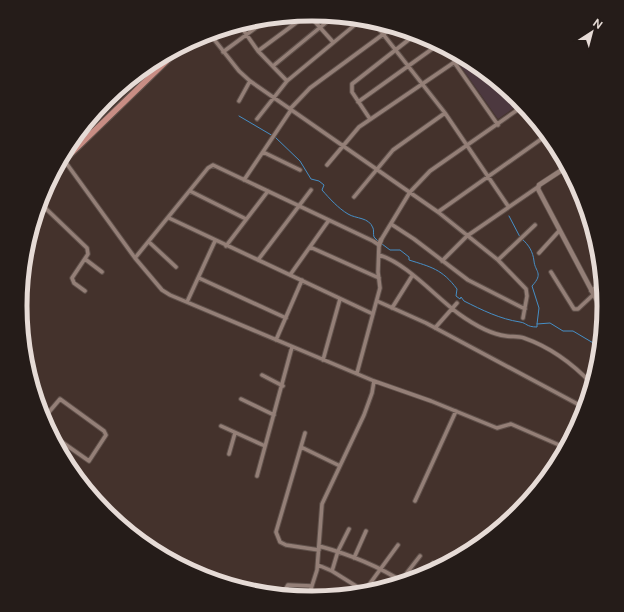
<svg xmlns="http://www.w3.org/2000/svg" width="624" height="612" font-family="'Public Sans',sans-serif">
<rect width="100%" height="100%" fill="#44322c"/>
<path fill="#4c383f" d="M 462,57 L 474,63 L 521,103 L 498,119 L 457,61 Z"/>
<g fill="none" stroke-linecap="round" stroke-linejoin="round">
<path stroke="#468fc6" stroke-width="1" d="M 239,116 L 273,136
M 275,137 L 300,161 L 311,179 L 319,181 L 324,185 L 322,190 C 330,199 338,208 348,214 C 356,219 369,217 373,228 C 374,230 373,234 374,237 L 378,241
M 509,216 L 520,237
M 522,239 C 529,245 533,252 534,261 C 535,272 544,273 532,286 L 539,308 L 537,324 L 550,323 L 563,331 L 573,331 L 600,347
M 382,244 L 390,250 L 400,250 L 409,257 L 409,260 C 431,267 442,269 457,289 L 456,296 L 460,299 L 461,297 L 464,301 C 482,310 500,319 520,322 C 527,323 526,327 537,327 L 537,324"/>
<defs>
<path id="minor" d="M 308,14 L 333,42
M 372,20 L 445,113 L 508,206
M 239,24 L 258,51 L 287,81
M 209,33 L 239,71 L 250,81 L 438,212 L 498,260 L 526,289 L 527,296 L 523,318
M 258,51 L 308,14
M 223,52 L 269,18
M 454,62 L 498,125
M 273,66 L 334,16
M 239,101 L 250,81
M 358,102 L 439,44
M 290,109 L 310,88 L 393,27
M 257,119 L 287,81 L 362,19
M 370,119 L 352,92 L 352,84 L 416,34
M 263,152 L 300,170
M 64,160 L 135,258 L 162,290 L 170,295 L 374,381 L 431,401 L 497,428 L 511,424 L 566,448
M 327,165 L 359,127 L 462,57
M 567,167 L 565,168 L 573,178
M 244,180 L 291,110
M 190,191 L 246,219
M 354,197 L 393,150 L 445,113
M 40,203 L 87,248 L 88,254 L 72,278 L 74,283 L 85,291
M 438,212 L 547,135
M 169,218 L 373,314
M 391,224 L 414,239 L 468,280 L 525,309
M 381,240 L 410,192 L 430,171 L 523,106
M 149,242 L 176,267
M 226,246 L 268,191
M 310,247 L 379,278
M 539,253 L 559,231
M 379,255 C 405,262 436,297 459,314 C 473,324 489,334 506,336 C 512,337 518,336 524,338 C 550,347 573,364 592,384
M 135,258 L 208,168 L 213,165 L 373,241 L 379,245
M 85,259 L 102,272
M 258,260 L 311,190
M 498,260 L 535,225
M 442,261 L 467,236 L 538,187
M 551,272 L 574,309 L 578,309 L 593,295
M 290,275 L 329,220
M 199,278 L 286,318
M 591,291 L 602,282
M 377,301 L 426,323 L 585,408
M 187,302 L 215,241
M 392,308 L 412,276
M 435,328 L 457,303
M 276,340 L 302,280
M 323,360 L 340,299
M 357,373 L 380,288 L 378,272 L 379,245
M 262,375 L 283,386
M 241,399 L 274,415
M 43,419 L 60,399 L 104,431 L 106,435 L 89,461 L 52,435
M 221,426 L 265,446
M 305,433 L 276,532 L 280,542 L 286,545 L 319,550
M 301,447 L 340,466
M 229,454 L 235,433
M 257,476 L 292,347
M 415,501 L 456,411
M 319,546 C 348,554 378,566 403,582
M 354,558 L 366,531
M 318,565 L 332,571 L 364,591
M 332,571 L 338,551 L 349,529
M 422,576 L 433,563
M 399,583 L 420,556
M 363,593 L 398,545
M 282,595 L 288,585 L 312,586
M 308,598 L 317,570 L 322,504 L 364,415 L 372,393 L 374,381"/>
<path id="tertiary" d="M 522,107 L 565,168 L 539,185 L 538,189 L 603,312
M 379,245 L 381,240"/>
<path id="primary" d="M 86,123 L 151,63
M 57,167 L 183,45"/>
</defs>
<use href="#minor" stroke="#5f504a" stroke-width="5.5"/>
<use href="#tertiary" stroke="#5f504a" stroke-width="6"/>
<use href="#primary" stroke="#5f504a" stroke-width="8"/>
<use href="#minor" stroke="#947f77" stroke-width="3.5"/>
<use href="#tertiary" stroke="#947f77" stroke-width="4.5"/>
<use href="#primary" stroke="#c88d84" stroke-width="5.5"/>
</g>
<path d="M0 0H624V612H0ZM27 306a285 285 0 1 1 570 0a285 285 0 1 1-570 0Z" fill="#251c19" fill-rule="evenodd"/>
<path fill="none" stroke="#e6dbd6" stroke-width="5" d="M27 306a285 285 0 1 1 570 0a285 285 0 1 1-570 0Z"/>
<g transform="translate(592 32) rotate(36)" stroke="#251c19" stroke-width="3" paint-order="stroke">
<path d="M0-3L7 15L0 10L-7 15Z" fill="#e6dbd6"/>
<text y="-6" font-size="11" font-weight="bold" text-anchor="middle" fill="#e6dbd6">N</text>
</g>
</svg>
